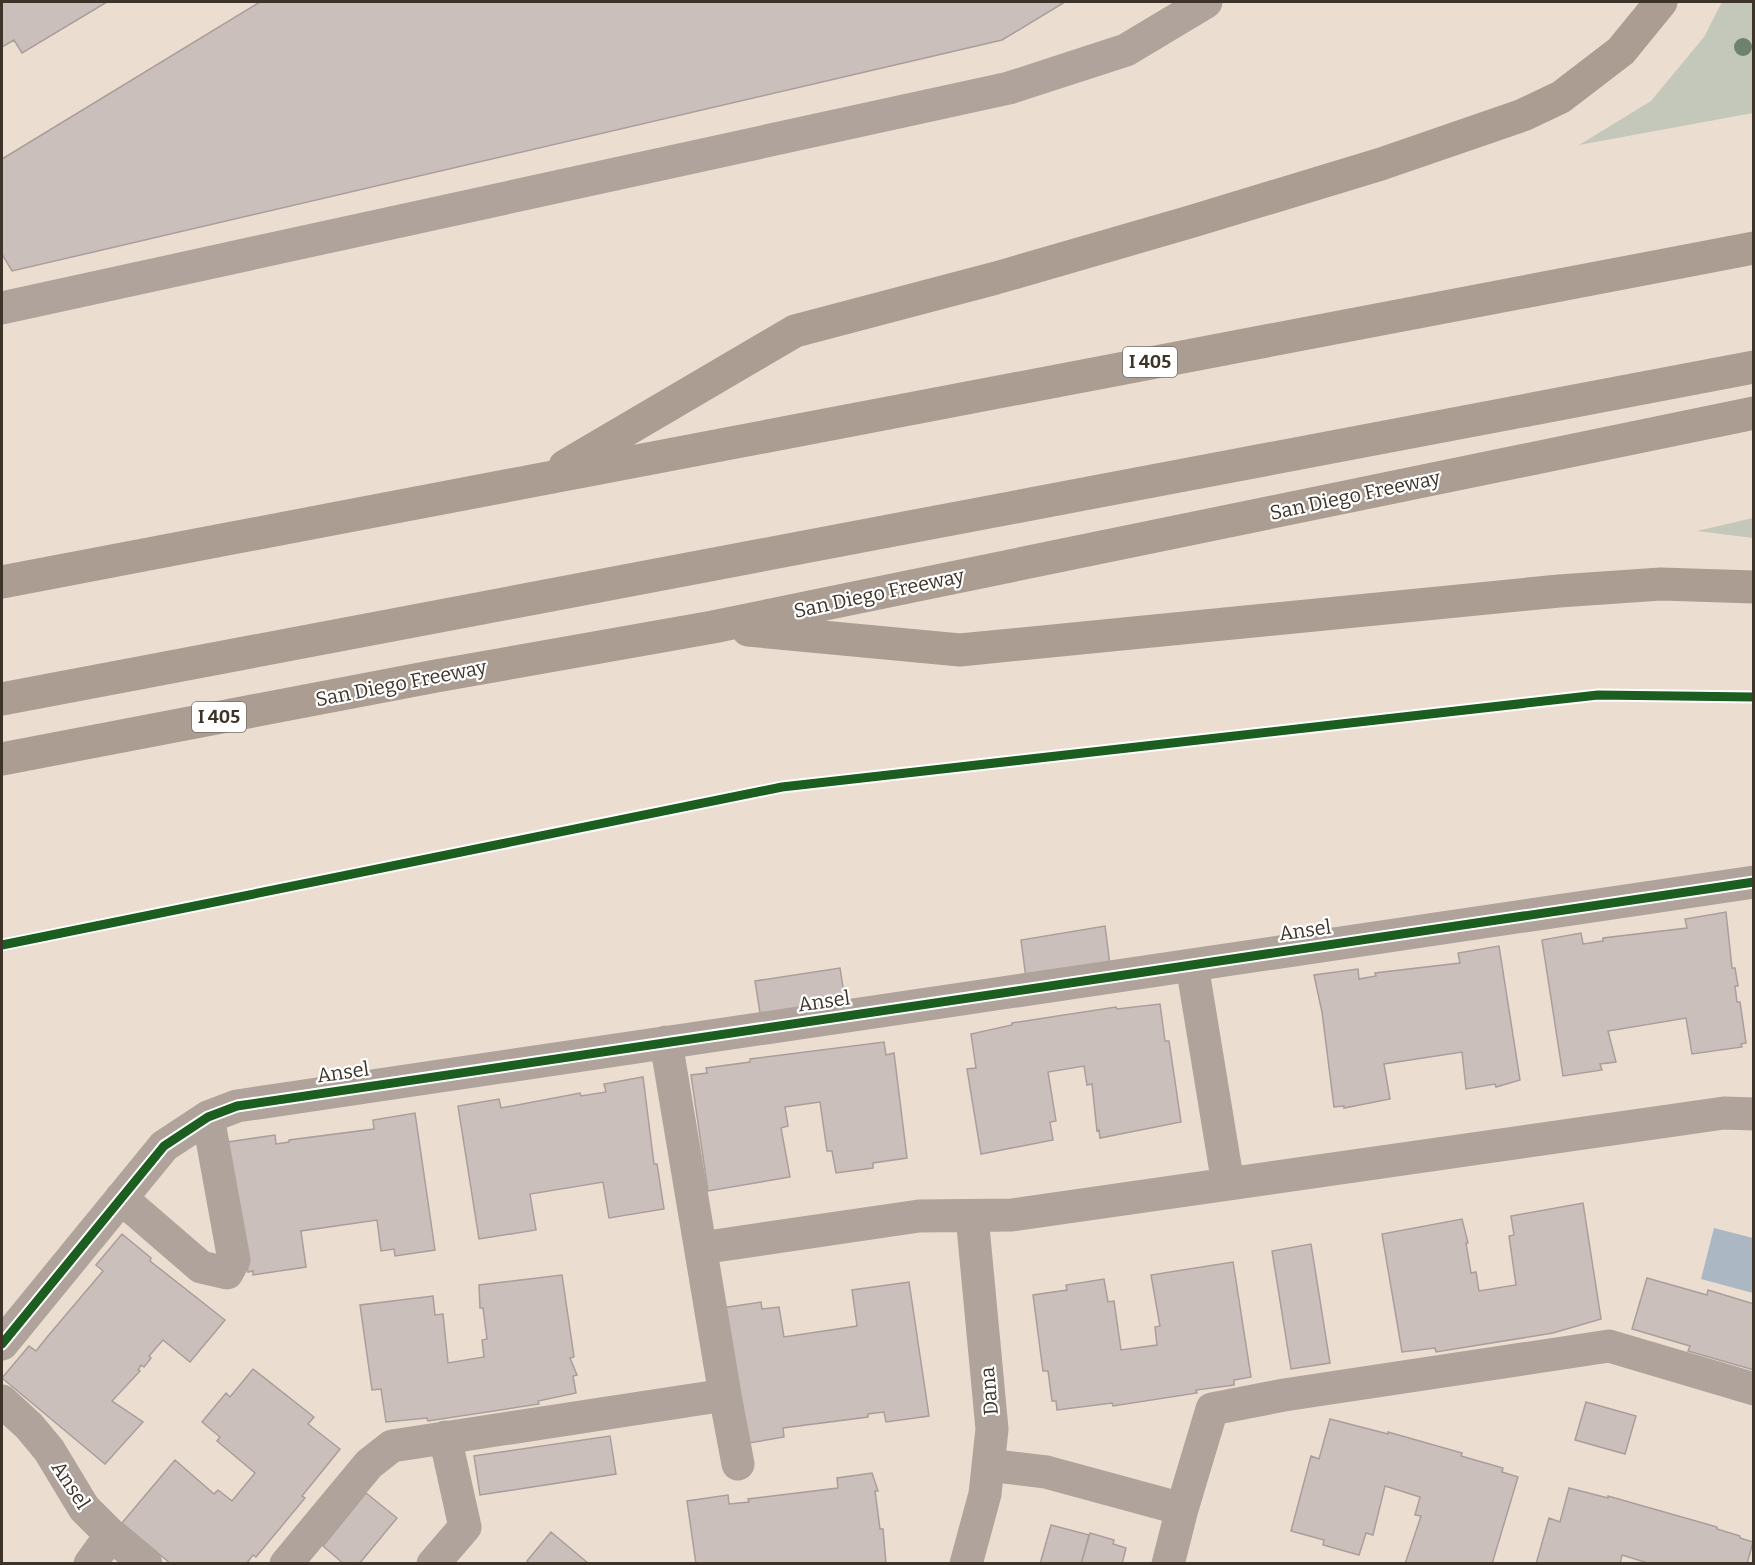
<svg xmlns="http://www.w3.org/2000/svg" width="1755" height="1565" font-family="Bitter,serif">
<rect width="100%" height="100%" fill="#ebddcf"/>
<path fill="#c4c8ba" d="M 1722,2 L 1753,2 L 1753,113 L 1579,145 L 1651,101 L 1704,37 Z
M 1753,518 L 1753,538 L 1697,531 Z"/>
<path fill="#abb8c3" d="M 1714,1228 L 1753,1238 L 1753,1293 L 1701,1279 Z"/>
<path fill="#cbbfbc" stroke="#aa9d9b" stroke-width="1.5" d="M 2,2 L 107,2 L 22,53 L 14,40 L 2,47 Z
M 260,2 L 1065,2 L 1002,40 L 12,271 L 2,254 L 2,159 Z
M 1726,912 L 1732,968 L 1735,968 L 1738,986 L 1735,986 L 1737,1002 L 1740,1002 L 1746,1043 L 1741,1044 L 1742,1047 L 1692,1054 L 1686,1018 L 1608,1031 L 1616,1062 L 1600,1064 L 1602,1070 L 1563,1076 L 1542,940 L 1581,933 L 1583,944 L 1603,941 L 1603,938 L 1687,928 L 1685,919 Z
M 1105,926 L 1110,965 L 1026,978 L 1021,940 Z
M 1499,946 L 1520,1080 L 1496,1087 L 1495,1084 L 1466,1089 L 1462,1052 L 1384,1064 L 1390,1099 L 1344,1108 L 1344,1106 L 1334,1107 L 1322,1012 L 1314,975 L 1358,969 L 1359,979 L 1376,976 L 1375,973 L 1460,963 L 1458,953 Z
M 840,968 L 846,1006 L 761,1019 L 755,981 Z
M 1160,1004 L 1165,1041 L 1169,1041 L 1181,1122 L 1100,1138 L 1099,1130 L 1097,1131 L 1092,1084 L 1087,1085 L 1084,1066 L 1048,1072 L 1056,1121 L 1050,1122 L 1053,1140 L 981,1154 L 967,1069 L 976,1068 L 971,1034 L 1012,1025 L 1012,1023 L 1116,1007 L 1117,1009 Z
M 884,1042 L 886,1055 L 894,1053 L 907,1158 L 873,1163 L 873,1168 L 836,1173 L 832,1151 L 827,1151 L 820,1102 L 785,1107 L 788,1126 L 781,1128 L 790,1177 L 708,1191 L 691,1075 L 707,1073 L 706,1068 L 750,1062 L 750,1059 Z
M 643,1077 L 654,1164 L 657,1164 L 664,1209 L 609,1218 L 603,1182 L 530,1194 L 536,1230 L 479,1239 L 458,1106 L 499,1099 L 501,1108 L 580,1093 L 581,1096 L 606,1092 L 604,1084 Z
M 415,1113 L 435,1250 L 395,1256 L 394,1249 L 381,1251 L 377,1220 L 301,1231 L 306,1267 L 253,1275 L 253,1271 L 248,1272 L 228,1142 L 275,1135 L 276,1144 L 289,1142 L 289,1140 L 374,1129 L 373,1120 Z
M 1583,1203 L 1601,1319 L 1553,1333 L 1436,1352 L 1435,1348 L 1402,1352 L 1382,1234 L 1462,1219 L 1468,1243 L 1466,1243 L 1471,1273 L 1476,1272 L 1479,1291 L 1516,1285 L 1509,1236 L 1514,1235 L 1511,1216 Z
M 122,1234 L 151,1258 L 150,1261 L 225,1320 L 190,1362 L 163,1340 L 149,1356 L 151,1358 L 144,1367 L 141,1365 L 138,1370 L 140,1371 L 112,1401 L 143,1422 L 105,1464 L 2,1378 L 29,1346 L 36,1351 L 48,1336 L 103,1271 L 96,1265 Z
M 1311,1244 L 1330,1363 L 1291,1369 L 1272,1251 Z
M 1233,1262 L 1251,1377 L 1234,1380 L 1234,1385 L 1196,1390 L 1197,1393 L 1113,1406 L 1112,1403 L 1057,1410 L 1056,1401 L 1052,1401 L 1048,1371 L 1043,1371 L 1033,1295 L 1067,1290 L 1066,1285 L 1104,1279 L 1108,1302 L 1114,1301 L 1121,1350 L 1157,1345 L 1155,1327 L 1160,1326 L 1151,1275 Z
M 562,1275 L 574,1357 L 570,1358 L 577,1375 L 573,1376 L 576,1393 L 538,1401 L 539,1404 L 428,1421 L 427,1418 L 386,1422 L 381,1389 L 372,1390 L 360,1305 L 433,1296 L 435,1315 L 443,1314 L 448,1363 L 484,1357 L 482,1340 L 487,1339 L 483,1308 L 480,1308 L 479,1285 Z
M 1647,1278 L 1707,1295 L 1708,1290 L 1754,1304 L 1754,1370 L 1688,1351 L 1690,1346 L 1632,1329 Z
M 909,1282 L 929,1416 L 886,1422 L 884,1412 L 868,1414 L 868,1417 L 783,1428 L 784,1437 L 743,1444 L 722,1308 L 761,1302 L 762,1309 L 779,1307 L 784,1337 L 857,1326 L 852,1290 Z
M 253,1369 L 314,1417 L 308,1424 L 340,1449 L 302,1496 L 305,1498 L 256,1557 L 253,1555 L 246,1564 L 171,1564 L 122,1523 L 175,1460 L 214,1494 L 218,1490 L 232,1501 L 255,1473 L 217,1441 L 220,1437 L 202,1422 L 226,1393 L 230,1397 Z
M 1586,1402 L 1636,1416 L 1625,1454 L 1575,1440 Z
M 1330,1419 L 1388,1434 L 1388,1432 L 1462,1453 L 1461,1456 L 1503,1468 L 1502,1472 L 1518,1477 L 1492,1564 L 1405,1564 L 1421,1516 L 1415,1515 L 1420,1497 L 1385,1486 L 1373,1535 L 1366,1533 L 1359,1555 L 1323,1545 L 1324,1540 L 1291,1531 L 1311,1456 L 1319,1459 Z
M 610,1436 L 616,1474 L 480,1495 L 474,1456 Z
M 872,1473 L 878,1491 L 875,1491 L 880,1529 L 883,1529 L 886,1564 L 696,1564 L 687,1501 L 728,1495 L 729,1504 L 749,1502 L 748,1499 L 838,1488 L 837,1478 Z
M 1569,1488 L 1608,1498 L 1608,1496 L 1717,1527 L 1717,1529 L 1740,1536 L 1740,1538 L 1753,1542 L 1747,1564 L 1651,1564 L 1622,1555 L 1620,1564 L 1536,1564 L 1549,1518 L 1560,1522 Z
M 366,1493 L 397,1518 L 359,1564 L 344,1564 L 323,1546 Z
M 1051,1525 L 1089,1535 L 1081,1564 L 1040,1564 Z
M 551,1532 L 589,1564 L 530,1564 L 527,1561 Z
M 1090,1533 L 1114,1540 L 1113,1544 L 1126,1548 L 1122,1564 L 1081,1564 Z"/>
<g fill="none" stroke-linecap="round" stroke-linejoin="round">
<path stroke="#afa39b" stroke-width="33" d="M 2,308 L 1009,88 L 1126,50 L 1206,2
M 1192,965 L 1228,1184
M 121,1198 L 201,1267 L 227,1273 L 234,1260 L 208,1117
M 701,1248 L 919,1216 L 1012,1215 L 1724,1113 L 1754,1114
M 2,1344 L 164,1146 L 208,1117 L 237,1106 L 1754,882
M 725,1395 L 738,1464
M 2,1401 L 29,1426 L 49,1450 L 84,1508 L 111,1535 L 146,1564
M 989,1465 L 1046,1472 L 1182,1509 L 1212,1409 L 1284,1395 L 1609,1346 L 1754,1389
M 90,1564 L 111,1535
M 286,1564 L 369,1464 L 392,1446 L 725,1395 L 666,1042
M 433,1564 L 465,1527 L 445,1437
M 966,1564 L 985,1494 L 992,1429 L 972,1216
M 1168,1564 L 1182,1509"/>
<path stroke="#ab9d91" stroke-width="33" d="M 565,466 L 795,331 L 996,278 L 1193,221 L 1381,164 L 1523,115 L 1561,97 L 1621,51 L 1661,2
M 2,582 L 1754,248
M 748,630 L 960,650 L 1559,591 L 1661,584 L 1754,587
M 2,699 L 1754,367
M 2,759 L 436,676 L 713,627 L 1754,413"/>
<defs>
<path id="cycleway" d="M 2,945 L 782,787 L 1598,695 L 1754,697
M 2,1344 L 164,1146 L 208,1117 L 237,1106 L 1754,882"/>
</defs>
<use href="#cycleway" stroke="#fff" stroke-width="13"/>
<use href="#cycleway" stroke="#1b5e20" stroke-width="9"/>
</g>
<circle fill="#6e836d" cx="1743" cy="47" r="9"/>
<g text-anchor="middle" dominant-baseline="central" stroke-width="4.5" stroke-linejoin="round" paint-order="stroke">
<g fill="#fff" stroke="#777068" stroke-width="1.5">
<rect x="1123" y="347" width="54" height="30" rx="4.5"/>
<rect x="192" y="702" width="54" height="30" rx="4.5"/>
</g>
<g font-size="18" font-weight="bold" fill="#3d3328">
<text x="1150" y="362">I 405</text>
<text x="219" y="717">I 405</text>
</g>
<g font-size="20" fill="#3d3328" stroke="#fff">
<text transform="translate(1355 495) rotate(-12)">San Diego Freeway</text>
<text transform="translate(879 593) rotate(-12)">San Diego Freeway</text>
<text transform="translate(401 683) rotate(-11)">San Diego Freeway</text>
<text transform="translate(1305 930) rotate(-8)">Ansel</text>
<text transform="translate(824 1001) rotate(-8)">Ansel</text>
<text transform="translate(343 1072) rotate(-8)">Ansel</text>
<text transform="translate(989 1391) rotate(-95)">Dana</text>
<text transform="translate(71 1485) rotate(57)">Ansel</text>
</g>
</g>
<rect width="1755" height="1565" fill="none" stroke="#3d3328" stroke-width="6"/>
</svg>
